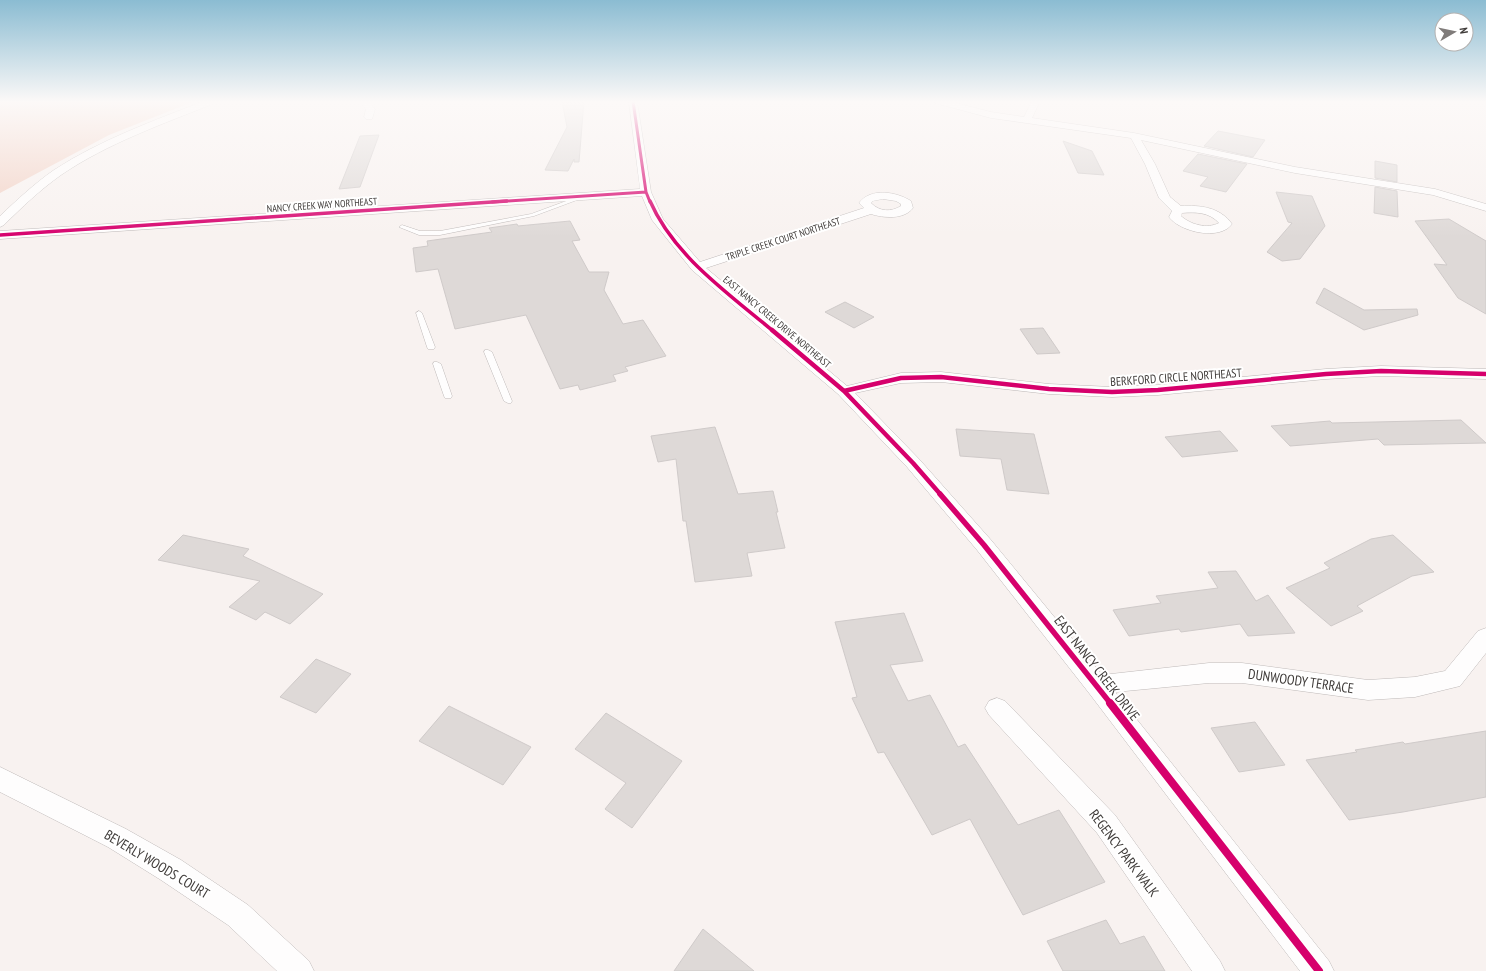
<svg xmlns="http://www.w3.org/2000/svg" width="1486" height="971" font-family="'PT Sans Narrow',sans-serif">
<rect width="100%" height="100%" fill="#f8f2f0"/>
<path fill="#f2d2c6" d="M 0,101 L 195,101 L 109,135 L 0,193 Z"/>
<path fill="#ded9d7" stroke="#cfcac9" d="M 584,101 L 579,162 L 574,162 L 574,159 L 568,171 L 545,170 L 567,127 L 562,102 Z
M 1218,131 L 1265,140 L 1253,157 L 1204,146 Z
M 379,135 L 360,187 L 339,189 L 360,136 Z
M 1063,141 L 1092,151 L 1104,175 L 1078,173 Z
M 1198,154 L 1247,164 L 1226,192 L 1200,186 L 1208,177 L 1183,171 Z
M 1375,161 L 1397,165 L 1397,182 L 1375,178 Z
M 1375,187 L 1397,191 L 1398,217 L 1374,213 Z
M 1276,192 L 1312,196 L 1325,226 L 1300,259 L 1282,261 L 1267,252 L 1292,223 L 1288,222 Z
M 1449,219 L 1486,241 L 1486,314 L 1458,298 L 1434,264 L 1447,265 L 1415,221 Z
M 570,221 L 580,240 L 572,241 L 589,272 L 609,272 L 604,290 L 623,324 L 643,320 L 666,356 L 625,367 L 628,371 L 613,375 L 616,381 L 580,390 L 578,385 L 560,389 L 526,315 L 455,329 L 438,269 L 416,272 L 413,248 L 428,246 L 427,241 L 492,232 L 489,228 L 517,224 L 518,226 Z
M 1324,288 L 1364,310 L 1417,309 L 1418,315 L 1364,330 L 1316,303 Z
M 845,302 L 874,317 L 854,328 L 825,312 Z
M 1043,328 L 1060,353 L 1037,354 L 1020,329 Z
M 1461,420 L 1486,443 L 1384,445 L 1378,439 L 1290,446 L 1271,426 L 1330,421 L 1332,423 Z
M 715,427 L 738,494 L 773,491 L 778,512 L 776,512 L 785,548 L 747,553 L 752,576 L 695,582 L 686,521 L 683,521 L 676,459 L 658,462 L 651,436 Z
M 956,429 L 1034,434 L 1049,494 L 1007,490 L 1001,459 L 960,456 Z
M 1220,431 L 1238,451 L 1182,457 L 1165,437 Z
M 183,535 L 249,549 L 243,556 L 323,594 L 290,624 L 265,612 L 256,620 L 229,607 L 260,581 L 158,560 Z
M 1393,535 L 1434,572 L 1412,576 L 1357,606 L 1363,611 L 1331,626 L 1286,588 L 1330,568 L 1324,563 L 1371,539 Z
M 1236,571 L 1256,601 L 1268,595 L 1295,633 L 1248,636 L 1240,624 L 1181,632 L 1179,629 L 1129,636 L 1113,610 L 1161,603 L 1156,596 L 1218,588 L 1208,572 Z
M 904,613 L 923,661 L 890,665 L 908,701 L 930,695 L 958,747 L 965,744 L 1018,825 L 1059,810 L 1105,882 L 1023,915 L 970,819 L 932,835 L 884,752 L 878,753 L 852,698 L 857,697 L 835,622 Z
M 316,659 L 351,674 L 316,713 L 280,697 Z
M 449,706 L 531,747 L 503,785 L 419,741 Z
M 606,713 L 682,761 L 632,828 L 605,809 L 626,783 L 575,749 Z
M 1255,722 L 1285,765 L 1239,772 L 1211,728 Z
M 1486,731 L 1486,797 L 1403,812 L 1349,820 L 1306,760 L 1357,752 L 1355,750 L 1403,742 L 1405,744 Z
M 1106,920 L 1120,944 L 1144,936 L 1165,971 L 1063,971 L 1047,941 Z
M 703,929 L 754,971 L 674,971 Z"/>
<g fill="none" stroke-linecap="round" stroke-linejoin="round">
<defs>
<path id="lane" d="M 580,196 L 585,197 L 534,216 L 440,235 L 419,235 L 399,227 L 402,225 L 420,231 L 440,231 L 531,214 Z
M 419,311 L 422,313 L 435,347 L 434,349 L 428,349 L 427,347 L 416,313 Z
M 485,350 L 488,350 L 492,352 L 512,401 L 511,403 L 508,403 L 504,401 L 484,352 Z
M 434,362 L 437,362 L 441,364 L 452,396 L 451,398 L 445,398 L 444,396 L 433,364 Z"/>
<path id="street" d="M 204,101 L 216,101 L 215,103 C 163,124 108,143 61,175 C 40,190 22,207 4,225 L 0,227 L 0,216 C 17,200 34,184 54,170 C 100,140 153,121 204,101 Z
M 359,101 L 368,101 L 375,109 L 372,119 L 366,119 L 364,117 L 366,109 Z
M 629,101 L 637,101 L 651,192 L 663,219 L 700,262 L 864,208 L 859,203 C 871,187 897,192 911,201 L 913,208 C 904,220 883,218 871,214 L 706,268 L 847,386 L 901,373 L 941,372 L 1049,384 L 1112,387 L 1158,385 L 1326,369 L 1381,366 L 1486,369 L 1486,379 L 1381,376 L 1326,379 L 1158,395 L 1112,397 L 1049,394 L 941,382 L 901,383 L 855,393 L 919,459 L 991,540 L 1102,675 L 1209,663 L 1242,663 L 1368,680 L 1415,677 L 1445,671 L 1478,631 L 1486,628 L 1486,653 L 1460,686 L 1415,697 L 1368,700 L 1242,683 L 1209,683 L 1115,692 L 1329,961 L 1334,971 L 1300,971 L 1089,693 L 977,550 L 907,467 L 838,394 L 692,270 L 652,220 L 642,196 L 0,239 L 0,231 L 640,189 ZM 883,199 L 896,201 L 901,204 L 901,206 C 891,212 880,212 871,203 L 873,201 Z
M 934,101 L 948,101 L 991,112 L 1024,117 L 1032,101 L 1040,101 L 1032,118 L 1134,133 L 1295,167 L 1435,189 L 1486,204 L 1486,211 L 1433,195 L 1295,173 L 1141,140 L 1155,164 L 1170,197 L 1181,206 C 1200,205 1220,207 1232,224 C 1220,241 1180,232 1169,217 L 1172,211 L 1159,198 L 1145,164 L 1131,138 L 991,118 L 935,103 ZM 1182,213 C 1196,212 1209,212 1219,223 C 1207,229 1191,225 1181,216 Z
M 997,698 L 1005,701 L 1115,815 L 1220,961 L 1225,971 L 1192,971 L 1097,833 L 989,715 L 985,708 L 989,701 Z
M 0,767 L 126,829 L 181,860 L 248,905 L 309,961 L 314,971 L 277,971 L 228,925 L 161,880 L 108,847 L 0,792 Z"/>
</defs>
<use href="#lane" stroke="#bfbab9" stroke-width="1"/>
<use href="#street" stroke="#bfbab9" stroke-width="1"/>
<use href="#lane" fill="#fefdfd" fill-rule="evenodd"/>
<use href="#street" fill="#fefdfd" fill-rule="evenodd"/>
<defs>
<path id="cycleway-far4" d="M 633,101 L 646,192 L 650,202
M 492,202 L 646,192"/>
<path id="cycleway-far3" d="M 650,201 C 674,256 728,293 773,331
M 0,235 L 507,201"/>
<path id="cycleway-far2" d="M 772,330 L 844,391 L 913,463 L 941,495
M 844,391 L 901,378 L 941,377 L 1049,389 L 1112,392 L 1158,390 L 1326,374 L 1381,371 L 1486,374"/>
<path id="cycleway-far1" d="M 940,494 L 984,545 L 1111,704"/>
<path id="cycleway" d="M 1110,703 L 1319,971"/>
</defs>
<use href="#cycleway-far4" stroke="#fff" stroke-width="4.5"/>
<use href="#cycleway-far3" stroke="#fff" stroke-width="5.5"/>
<use href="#cycleway-far2" stroke="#fff" stroke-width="6"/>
<use href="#cycleway-far1" stroke="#fff" stroke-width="8"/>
<use href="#cycleway" stroke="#fff" stroke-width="10"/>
<use href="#cycleway-far4" stroke="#d6006c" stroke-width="3"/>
<use href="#cycleway-far3" stroke="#d6006c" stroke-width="3.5"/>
<use href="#cycleway-far2" stroke="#d6006c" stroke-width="4.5"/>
<use href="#cycleway-far1" stroke="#d6006c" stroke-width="5.5"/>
<use href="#cycleway" stroke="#d6006c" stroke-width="8"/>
</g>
<linearGradient id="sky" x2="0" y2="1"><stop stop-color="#8bbcd2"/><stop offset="0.43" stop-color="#fcf9f8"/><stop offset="1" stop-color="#fcf9f8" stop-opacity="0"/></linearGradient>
<rect width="1486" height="237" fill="url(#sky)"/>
<g text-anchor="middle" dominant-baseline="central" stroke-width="4" stroke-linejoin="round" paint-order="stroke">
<g font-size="10" fill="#403c3a" stroke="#fff">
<text transform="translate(322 205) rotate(-4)">NANCY CREEK WAY NORTHEAST</text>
<text transform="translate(783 239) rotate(-18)">TRIPLE CREEK COURT NORTHEAST</text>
<text transform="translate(777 322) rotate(40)">EAST NANCY CREEK DRIVE NORTHEAST</text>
</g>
<g font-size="12" fill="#403c3a" stroke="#fff">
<text transform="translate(1176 377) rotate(-4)">BERKFORD CIRCLE NORTHEAST</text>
</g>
<g font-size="14" fill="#403c3a" stroke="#fff">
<text transform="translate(1097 668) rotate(52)">EAST NANCY CREEK DRIVE</text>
<text transform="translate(1301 681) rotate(8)">DUNWOODY TERRACE</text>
<text transform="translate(1124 853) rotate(53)">REGENCY PARK WALK</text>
<text transform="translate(157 864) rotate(31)">BEVERLY WOODS COURT</text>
</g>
</g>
<g transform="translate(1454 32) rotate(81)"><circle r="19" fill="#ffffff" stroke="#b3b1b0"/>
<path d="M0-3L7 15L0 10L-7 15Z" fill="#807c7a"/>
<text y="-6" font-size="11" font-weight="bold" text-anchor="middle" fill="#403c3a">N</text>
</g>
</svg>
